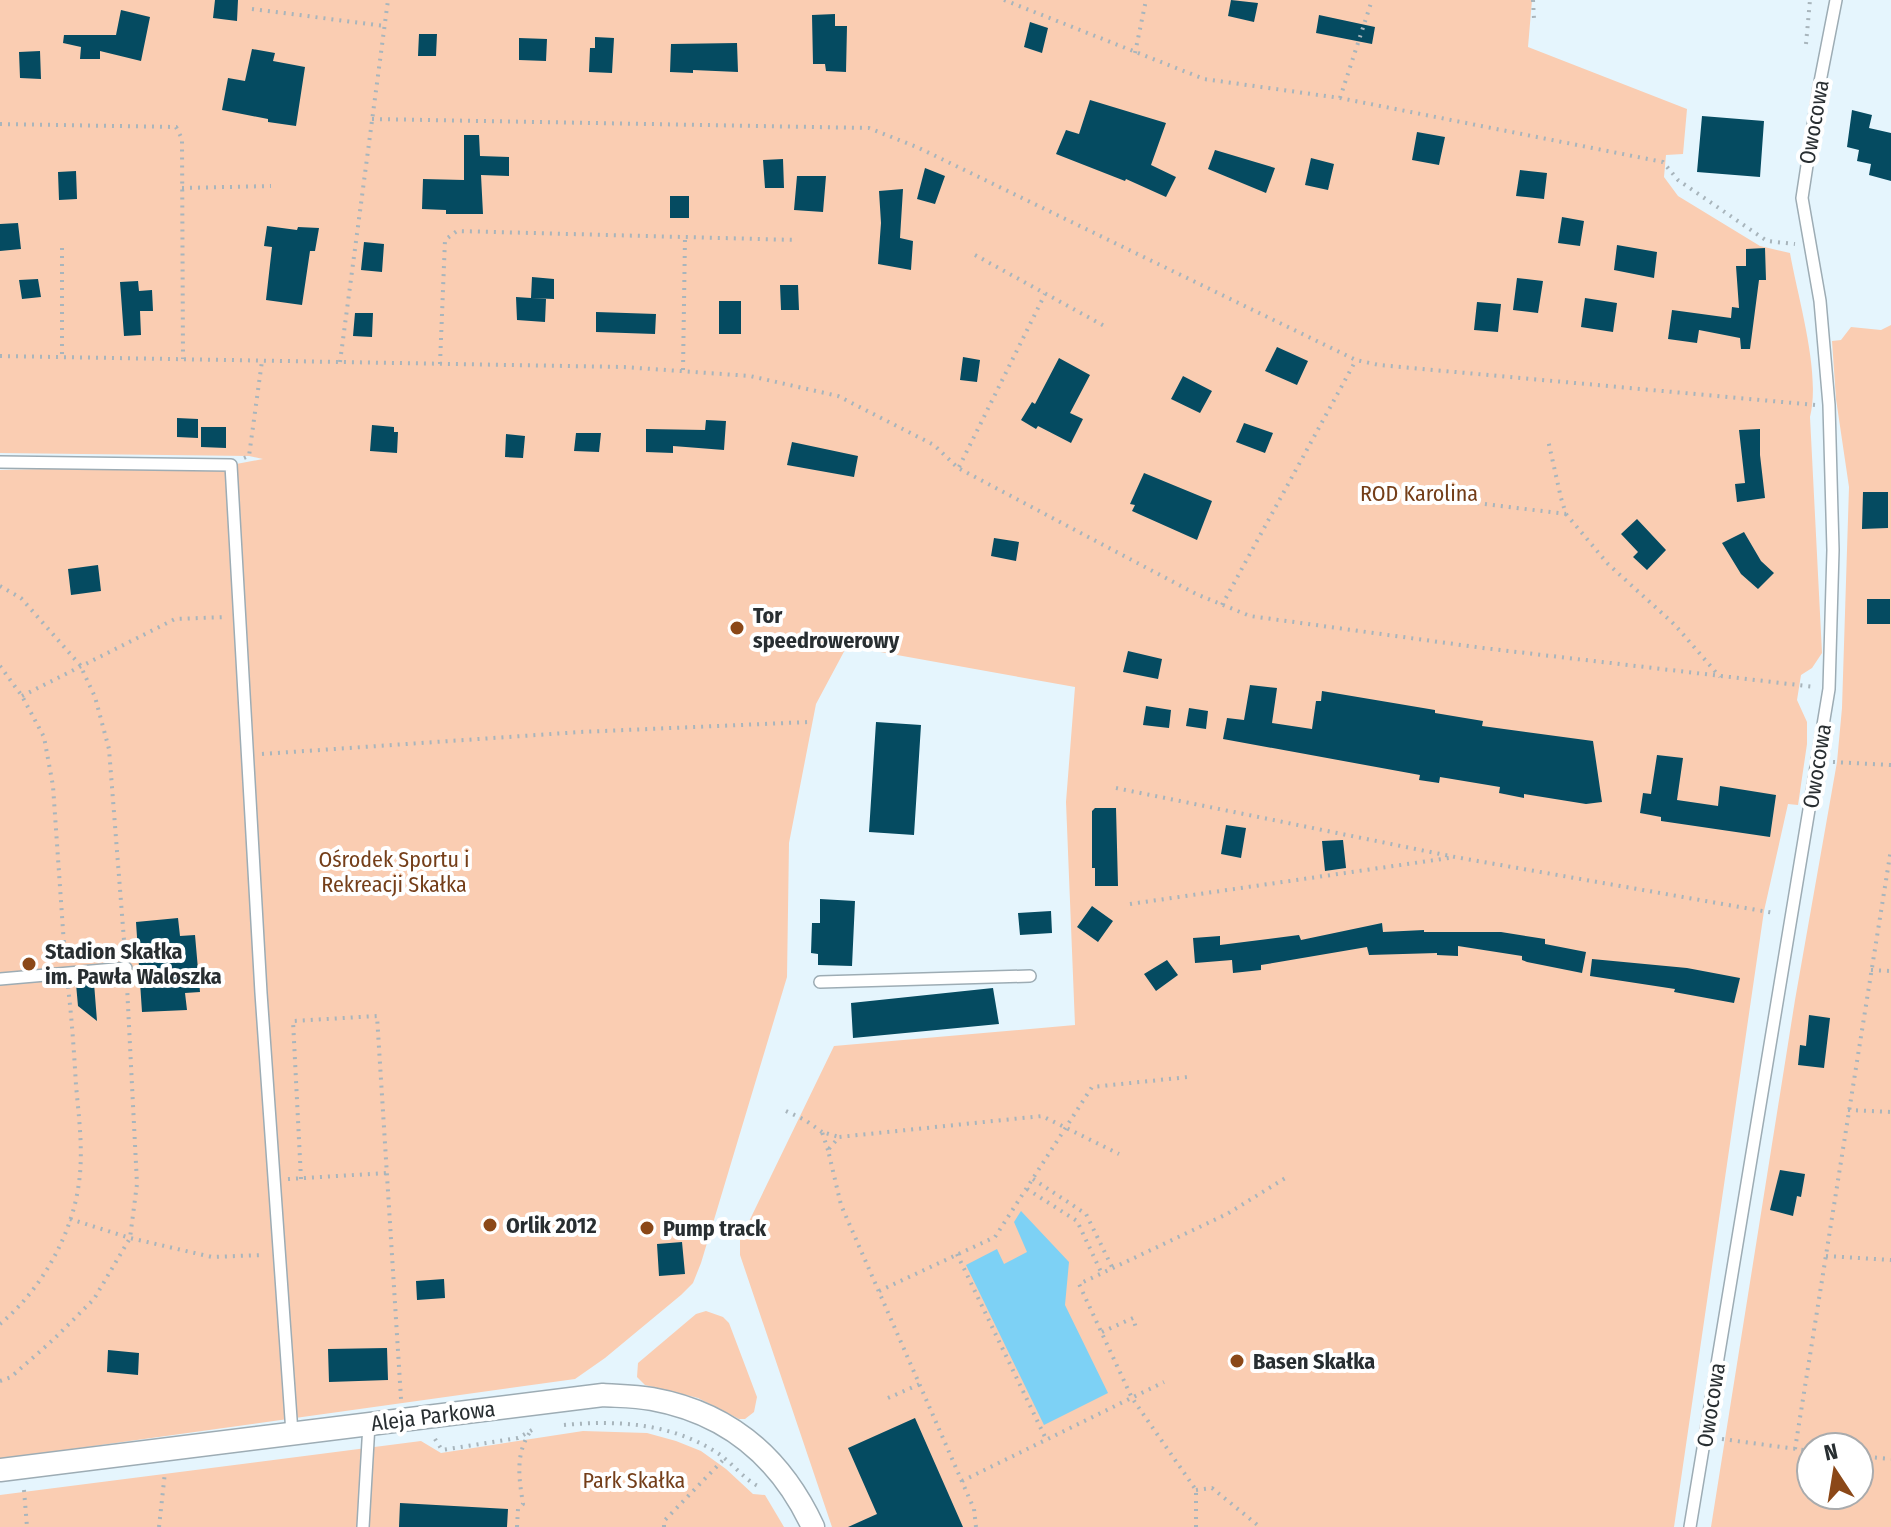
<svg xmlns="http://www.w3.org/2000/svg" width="1891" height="1527" font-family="'Fira Sans Condensed',sans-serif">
<rect width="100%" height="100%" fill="#e5f5fd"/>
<path fill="#facdb2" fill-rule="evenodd" d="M 0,0 L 1532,0 L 1528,47 L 1687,109 L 1683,154 L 1666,155 L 1664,177 L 1678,196 L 1760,246 L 1790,253 C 1798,299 1821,373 1810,417 L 1822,653 L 1812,668 L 1801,675 L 1797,700 L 1807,722 L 1807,744 L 1798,805 L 1788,804 L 1764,911 L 1674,1527 L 832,1527 L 740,1255 L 740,1240 L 834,1046 L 1075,1025 L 1066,802 L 1075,687 L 847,646 L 816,704 L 789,843 L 787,977 L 701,1263 L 693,1283 L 681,1295 L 605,1358 L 575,1379 L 0,1459 L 0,470 L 231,465 L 263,459 L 249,456 L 0,453 Z
M 1891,325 L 1891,1527 L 1711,1527 L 1795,1000 L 1837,762 L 1842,708 L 1849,487 L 1836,399 L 1832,341 L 1841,340 L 1851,327 L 1881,330 ZM 1811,1447 L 1859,1447 L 1859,1495 L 1811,1495 Z
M 706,1311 L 723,1317 L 729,1323 L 757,1397 L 754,1412 L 745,1419 L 739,1419 L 698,1398 L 645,1385 L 637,1377 L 638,1363 L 696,1314 Z
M 583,1431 L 647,1433 L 676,1441 L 701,1451 L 726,1469 L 753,1494 L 765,1495 L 784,1527 L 0,1527 L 0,1495 L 421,1441 L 441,1453 Z"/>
<path fill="#7dd1f5" d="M 1021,1211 L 1069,1262 L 1065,1305 L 1108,1393 L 1044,1425 L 966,1265 L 997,1249 L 1004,1264 L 1027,1252 L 1014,1222 Z"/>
<path fill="#054b61" d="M 215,0 L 238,0 L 237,21 L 213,18 Z
M 1231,0 L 1258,3 L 1254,22 L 1228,16 Z
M 121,10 L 150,17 L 141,61 L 100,51 L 100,59 L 80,59 L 81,47 L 63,43 L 64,35 L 116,35 Z
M 835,14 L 835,26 L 847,26 L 846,72 L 826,71 L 825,64 L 813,64 L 812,15 Z
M 1319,15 L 1375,27 L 1372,44 L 1316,33 Z
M 1030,22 L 1048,28 L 1042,53 L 1024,47 Z
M 419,34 L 437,34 L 436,56 L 418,56 Z
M 595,37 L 614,38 L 612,73 L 589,72 L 590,48 L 595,48 Z
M 519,38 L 547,39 L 546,61 L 519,60 Z
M 737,43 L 738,72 L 693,70 L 693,73 L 670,72 L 671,44 Z
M 252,49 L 275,53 L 273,61 L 305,67 L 296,126 L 268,122 L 268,119 L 222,110 L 228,78 L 245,81 Z
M 40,51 L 41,79 L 20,78 L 19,52 Z
M 1090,100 L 1166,123 L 1151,165 L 1176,177 L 1166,197 L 1126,179 L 1125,181 L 1056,154 L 1066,130 L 1079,134 Z
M 1852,110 L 1872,115 L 1869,128 L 1891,133 L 1891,181 L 1869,175 L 1871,164 L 1857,161 L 1859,150 L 1847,147 Z
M 1702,116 L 1764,121 L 1760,177 L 1697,172 Z
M 1417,132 L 1445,137 L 1439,165 L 1412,160 Z
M 464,135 L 479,135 L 480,156 L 509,157 L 509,176 L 481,175 L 483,214 L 446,214 L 446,210 L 422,209 L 423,179 L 464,180 Z
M 1215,150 L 1275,168 L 1266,193 L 1208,169 Z
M 1311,158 L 1334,164 L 1328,190 L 1305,185 Z
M 783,159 L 784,188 L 765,188 L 763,160 Z
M 925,168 L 945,176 L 935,204 L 917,199 Z
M 1520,170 L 1547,173 L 1544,199 L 1516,196 Z
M 76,171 L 77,199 L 59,200 L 58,172 Z
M 797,176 L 826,176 L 823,212 L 794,210 Z
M 903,189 L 900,238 L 913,241 L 911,270 L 878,264 L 881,223 L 879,191 Z
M 670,196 L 689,196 L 689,218 L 670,218 Z
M 1562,217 L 1584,221 L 1580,246 L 1558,243 Z
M 18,223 L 21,249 L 0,251 L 0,224 Z
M 267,226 L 297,230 L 298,227 L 319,228 L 315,251 L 310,251 L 302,305 L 266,300 L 272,247 L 264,246 Z
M 364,242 L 384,244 L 382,272 L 361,270 Z
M 1617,245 L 1657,252 L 1654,278 L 1614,270 Z
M 1765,248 L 1766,280 L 1759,280 L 1750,349 L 1741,349 L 1740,338 L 1699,330 L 1697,343 L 1668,339 L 1672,310 L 1731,318 L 1732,307 L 1739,308 L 1736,266 L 1746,266 L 1746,249 Z
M 532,277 L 554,279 L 554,299 L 531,298 Z
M 1517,278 L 1543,281 L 1538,313 L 1513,310 Z
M 38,279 L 41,297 L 22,299 L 19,280 Z
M 138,281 L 139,291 L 152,290 L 153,311 L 140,311 L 141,335 L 124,336 L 120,282 Z
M 780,285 L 798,285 L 799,310 L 781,310 Z
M 516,297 L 546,299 L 545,322 L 517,320 Z
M 1585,298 L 1617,303 L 1613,332 L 1581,327 Z
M 719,301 L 741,301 L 741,334 L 719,334 Z
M 1477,302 L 1501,304 L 1498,332 L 1474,330 Z
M 596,312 L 656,314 L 655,334 L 596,332 Z
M 355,313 L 373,313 L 372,337 L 353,336 Z
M 1277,347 L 1308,361 L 1297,385 L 1265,371 Z
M 963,357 L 980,360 L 977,382 L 960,380 Z
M 1059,358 L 1090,375 L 1070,413 L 1083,419 L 1071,443 L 1038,426 L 1036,429 L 1021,420 L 1032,402 L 1035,404 Z
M 1183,376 L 1212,391 L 1200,413 L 1171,399 Z
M 177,418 L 198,419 L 198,438 L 177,437 Z
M 706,420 L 726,421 L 724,450 L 673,446 L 673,453 L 646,452 L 646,429 L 705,430 Z
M 1244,423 L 1273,433 L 1265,453 L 1236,442 Z
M 372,425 L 394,427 L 394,432 L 398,432 L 397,453 L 370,451 Z
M 201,427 L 226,427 L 226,448 L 201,447 Z
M 1760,429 L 1760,455 L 1765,498 L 1737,502 L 1735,484 L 1745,483 L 1739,430 Z
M 576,433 L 601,433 L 599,452 L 574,451 Z
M 506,434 L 525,436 L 523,458 L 505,457 Z
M 792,442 L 858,456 L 854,477 L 787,465 Z
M 1144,473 L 1212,501 L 1197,540 L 1132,511 L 1135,505 L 1130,504 Z
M 1863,492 L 1888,492 L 1888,528 L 1862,529 Z
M 1637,519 L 1666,550 L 1647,570 L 1633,557 L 1638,552 L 1621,534 Z
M 1744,532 L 1761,561 L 1774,573 L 1758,589 L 1741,574 L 1722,543 Z
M 994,538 L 1019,542 L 1016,561 L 991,556 Z
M 98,565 L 101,591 L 71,595 L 68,569 Z
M 1867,599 L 1890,599 L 1890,624 L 1867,624 Z
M 1128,651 L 1162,659 L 1158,679 L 1123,672 Z
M 1250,685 L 1277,688 L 1272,723 L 1312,729 L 1316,701 L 1321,701 L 1322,691 L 1435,710 L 1435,713 L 1483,721 L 1482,726 L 1593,741 L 1602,802 L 1586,804 L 1524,794 L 1524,798 L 1499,793 L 1500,787 L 1440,777 L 1439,783 L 1419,780 L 1420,775 L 1223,739 L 1227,718 L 1244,720 Z
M 1146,706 L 1171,710 L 1169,728 L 1143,725 Z
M 1189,708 L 1208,711 L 1206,729 L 1186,726 Z
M 876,722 L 921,725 L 914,835 L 869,832 Z
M 1657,755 L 1683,758 L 1677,800 L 1718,806 L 1720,786 L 1776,795 L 1770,837 L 1661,821 L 1661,817 L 1640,813 L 1643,793 L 1651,794 Z
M 1095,808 L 1116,808 L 1118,886 L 1095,886 L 1095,868 L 1092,868 L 1092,811 Z
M 1226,825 L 1246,828 L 1241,858 L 1221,854 Z
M 1343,840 L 1346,868 L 1325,871 L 1322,841 Z
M 820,899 L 855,901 L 852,966 L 818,965 L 818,954 L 811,953 L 812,923 L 820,923 Z
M 1092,906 L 1113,921 L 1098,942 L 1077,927 Z
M 1051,911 L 1052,933 L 1020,935 L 1018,913 Z
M 178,918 L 180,936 L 195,935 L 200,992 L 185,993 L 187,1010 L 142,1012 L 136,922 Z
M 1382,923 L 1383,932 L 1424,930 L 1424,932 L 1501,932 L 1545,939 L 1545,944 L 1586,952 L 1582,973 L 1527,962 L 1522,960 L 1522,956 L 1458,946 L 1458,956 L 1437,955 L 1437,953 L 1369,955 L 1367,947 L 1261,965 L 1261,970 L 1233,973 L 1232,960 L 1195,963 L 1193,938 L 1220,936 L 1220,945 L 1299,935 L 1301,940 Z
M 1592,959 L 1687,968 L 1740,978 L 1734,1003 L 1674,992 L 1675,989 L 1590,976 Z
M 1167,960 L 1178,975 L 1156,991 L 1144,974 Z
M 94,983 L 97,1021 L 78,1006 L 76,984 Z
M 993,988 L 999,1024 L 853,1038 L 851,1003 Z
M 1809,1015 L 1830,1018 L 1824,1068 L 1798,1065 L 1800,1045 L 1806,1046 Z
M 1780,1170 L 1805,1174 L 1801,1197 L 1797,1196 L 1793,1216 L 1770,1210 Z
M 682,1242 L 685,1274 L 659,1276 L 657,1244 Z
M 444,1279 L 445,1298 L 417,1300 L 416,1281 Z
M 387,1348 L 388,1380 L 329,1382 L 328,1349 Z
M 108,1350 L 139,1353 L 138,1375 L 107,1372 Z
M 915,1418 L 963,1527 L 848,1527 L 877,1514 L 848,1448 Z
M 400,1503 L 508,1509 L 507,1527 L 399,1527 Z"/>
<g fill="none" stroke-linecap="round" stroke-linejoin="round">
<defs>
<path id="service" d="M 0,462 L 231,465 L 261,993 L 292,1433
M 0,979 L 126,968
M 820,982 L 1030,976
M 363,1527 L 369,1424
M 1690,1527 L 1829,689 L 1833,550 L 1829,405 L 1820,301 L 1802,198 L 1819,87 L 1836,0"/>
<path id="minor" d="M 0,1470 L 603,1395 C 619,1396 636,1396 652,1399 C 729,1413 781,1458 813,1527"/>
</defs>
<use href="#service" stroke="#9dacb4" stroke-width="14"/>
<use href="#minor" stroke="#9dacb4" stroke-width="25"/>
<path stroke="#a8b5bc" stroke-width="4" stroke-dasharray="2 6" stroke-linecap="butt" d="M 1004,0 L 1204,79 L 1340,98 L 1663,162 L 1678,180 L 1767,241 L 1795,244
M 1533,0 L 1534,19
M 252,9 L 385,26
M 1806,44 L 1810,0
M 1135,53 L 1146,0
M 1340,98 L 1372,0
M 372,119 L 869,128 L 919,148 L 1356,360 L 1379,365 L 1815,405
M 0,124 L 176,127 L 182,139 L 183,359
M 182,188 L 271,186
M 62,248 L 62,357
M 975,255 L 1108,328
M 0,356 L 624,367 L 750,376 L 838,396 L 934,445 L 958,468 L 1196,594 L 1250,616 L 1483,648 L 1815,687
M 340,362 L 388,0
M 440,364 L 445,240 L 457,231 L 797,240
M 683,370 L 685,237
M 244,458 L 249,456 L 262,361
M 959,467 L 1045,294
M 1477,503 L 1566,514 L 1561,498 L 1548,440
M 1566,514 L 1608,564 L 1675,625 L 1720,677
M 0,586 L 21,598 L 80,665 L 95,697 L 109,749 L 125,953
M 1222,605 L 1356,360
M 0,666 L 22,696 L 44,737 L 53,786 L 65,959
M 22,696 L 175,619 L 226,617
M 262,754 L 580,732 L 809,722
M 1833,762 L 1891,765
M 1116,788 L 1455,857 L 1774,913
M 1130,904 L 1449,858
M 1871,970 L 1891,971
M 1848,1110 L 1891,1112
M 786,1111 L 805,1120 L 822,1132
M 828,1150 L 822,1132 L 839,1137
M 288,1179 L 387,1173
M 301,1179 L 293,1021 L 377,1016 L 401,1399
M 1033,1179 L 1086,1214 L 1113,1269
M 1027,1189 L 1077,1221 L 1102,1274
M 70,1219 L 130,1238 L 212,1257 L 263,1255
M 957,1254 L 1046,1439
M 1826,1256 L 1891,1260
M 879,1291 L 995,1237 L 1092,1087 L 1188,1077
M 0,1324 C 39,1292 70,1239 78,1189 C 84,1155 79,1119 76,1085 C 74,1052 72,1020 68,987
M 1102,1332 L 1133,1318 L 1136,1328
M 0,1381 L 11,1377 L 54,1339 L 94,1299 L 130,1238 L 137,1184 L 127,986
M 888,1398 L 920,1384
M 564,1425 C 617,1420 670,1423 716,1452 C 732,1462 744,1480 760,1487
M 435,1439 L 442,1450 L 518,1438 L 532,1430
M 1722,1439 L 1811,1451
M 1795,1449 L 1891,849
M 1859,1456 L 1891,1459
M 962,1481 L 1164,1382
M 24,1490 L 27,1527
M 1196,1490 L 1212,1488 L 1260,1527
M 159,1527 L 165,1472
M 517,1527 L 518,1509 L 523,1504 C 519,1478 515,1455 530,1432
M 664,1527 L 664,1521 L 725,1458
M 976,1527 L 974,1509 L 841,1205 L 828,1150 L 839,1137 L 1042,1116 L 1119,1154
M 1196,1527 L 1196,1490 L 1132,1398 L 1079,1284 L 1227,1214 L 1287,1177"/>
<use href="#service" stroke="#fff" stroke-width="11"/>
<use href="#minor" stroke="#fff" stroke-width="22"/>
</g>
<g fill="#8b4818" stroke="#fff" stroke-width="3">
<circle cx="737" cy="628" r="8"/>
<circle cx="29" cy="964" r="8"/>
<circle cx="490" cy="1225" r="8"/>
<circle cx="647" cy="1228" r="8"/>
<circle cx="1237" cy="1361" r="8"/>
</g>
<g text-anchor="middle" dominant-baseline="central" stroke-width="8" stroke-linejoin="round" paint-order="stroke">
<g font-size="22" fill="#282e31" stroke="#fff">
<text transform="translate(1814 122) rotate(-80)">Owocowa</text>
<text transform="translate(1817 766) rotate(-81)">Owocowa</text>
<text transform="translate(1711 1405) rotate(-81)">Owocowa</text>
<text transform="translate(433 1416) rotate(-7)">Aleja Parkowa</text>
</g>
<g font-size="22" fill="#743e19" stroke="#fff">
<text x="1419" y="493">ROD Karolina</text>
<text x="394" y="859">Ośrodek Sportu i<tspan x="394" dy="25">Rekreacji Skałka</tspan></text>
<text x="634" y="1480">Park Skałka</text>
</g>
<g font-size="22" font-weight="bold" fill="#282e31" stroke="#fff" text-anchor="start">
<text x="753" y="615">Tor<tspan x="753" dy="25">speedrowerowy</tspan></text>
<text x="45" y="951">Stadion Skałka<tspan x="45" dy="25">im. Pawła Waloszka</tspan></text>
<text x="506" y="1225">Orlik 2012</text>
<text x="663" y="1228">Pump track</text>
<text x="1253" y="1361">Basen Skałka</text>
</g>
</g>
<g transform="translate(1835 1471) rotate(348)"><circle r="38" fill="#ffffff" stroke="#a9abad" stroke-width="2"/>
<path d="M0-6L14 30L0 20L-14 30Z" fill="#8b4818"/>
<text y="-12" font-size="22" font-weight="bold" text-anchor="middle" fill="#282e31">N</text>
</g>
</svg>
